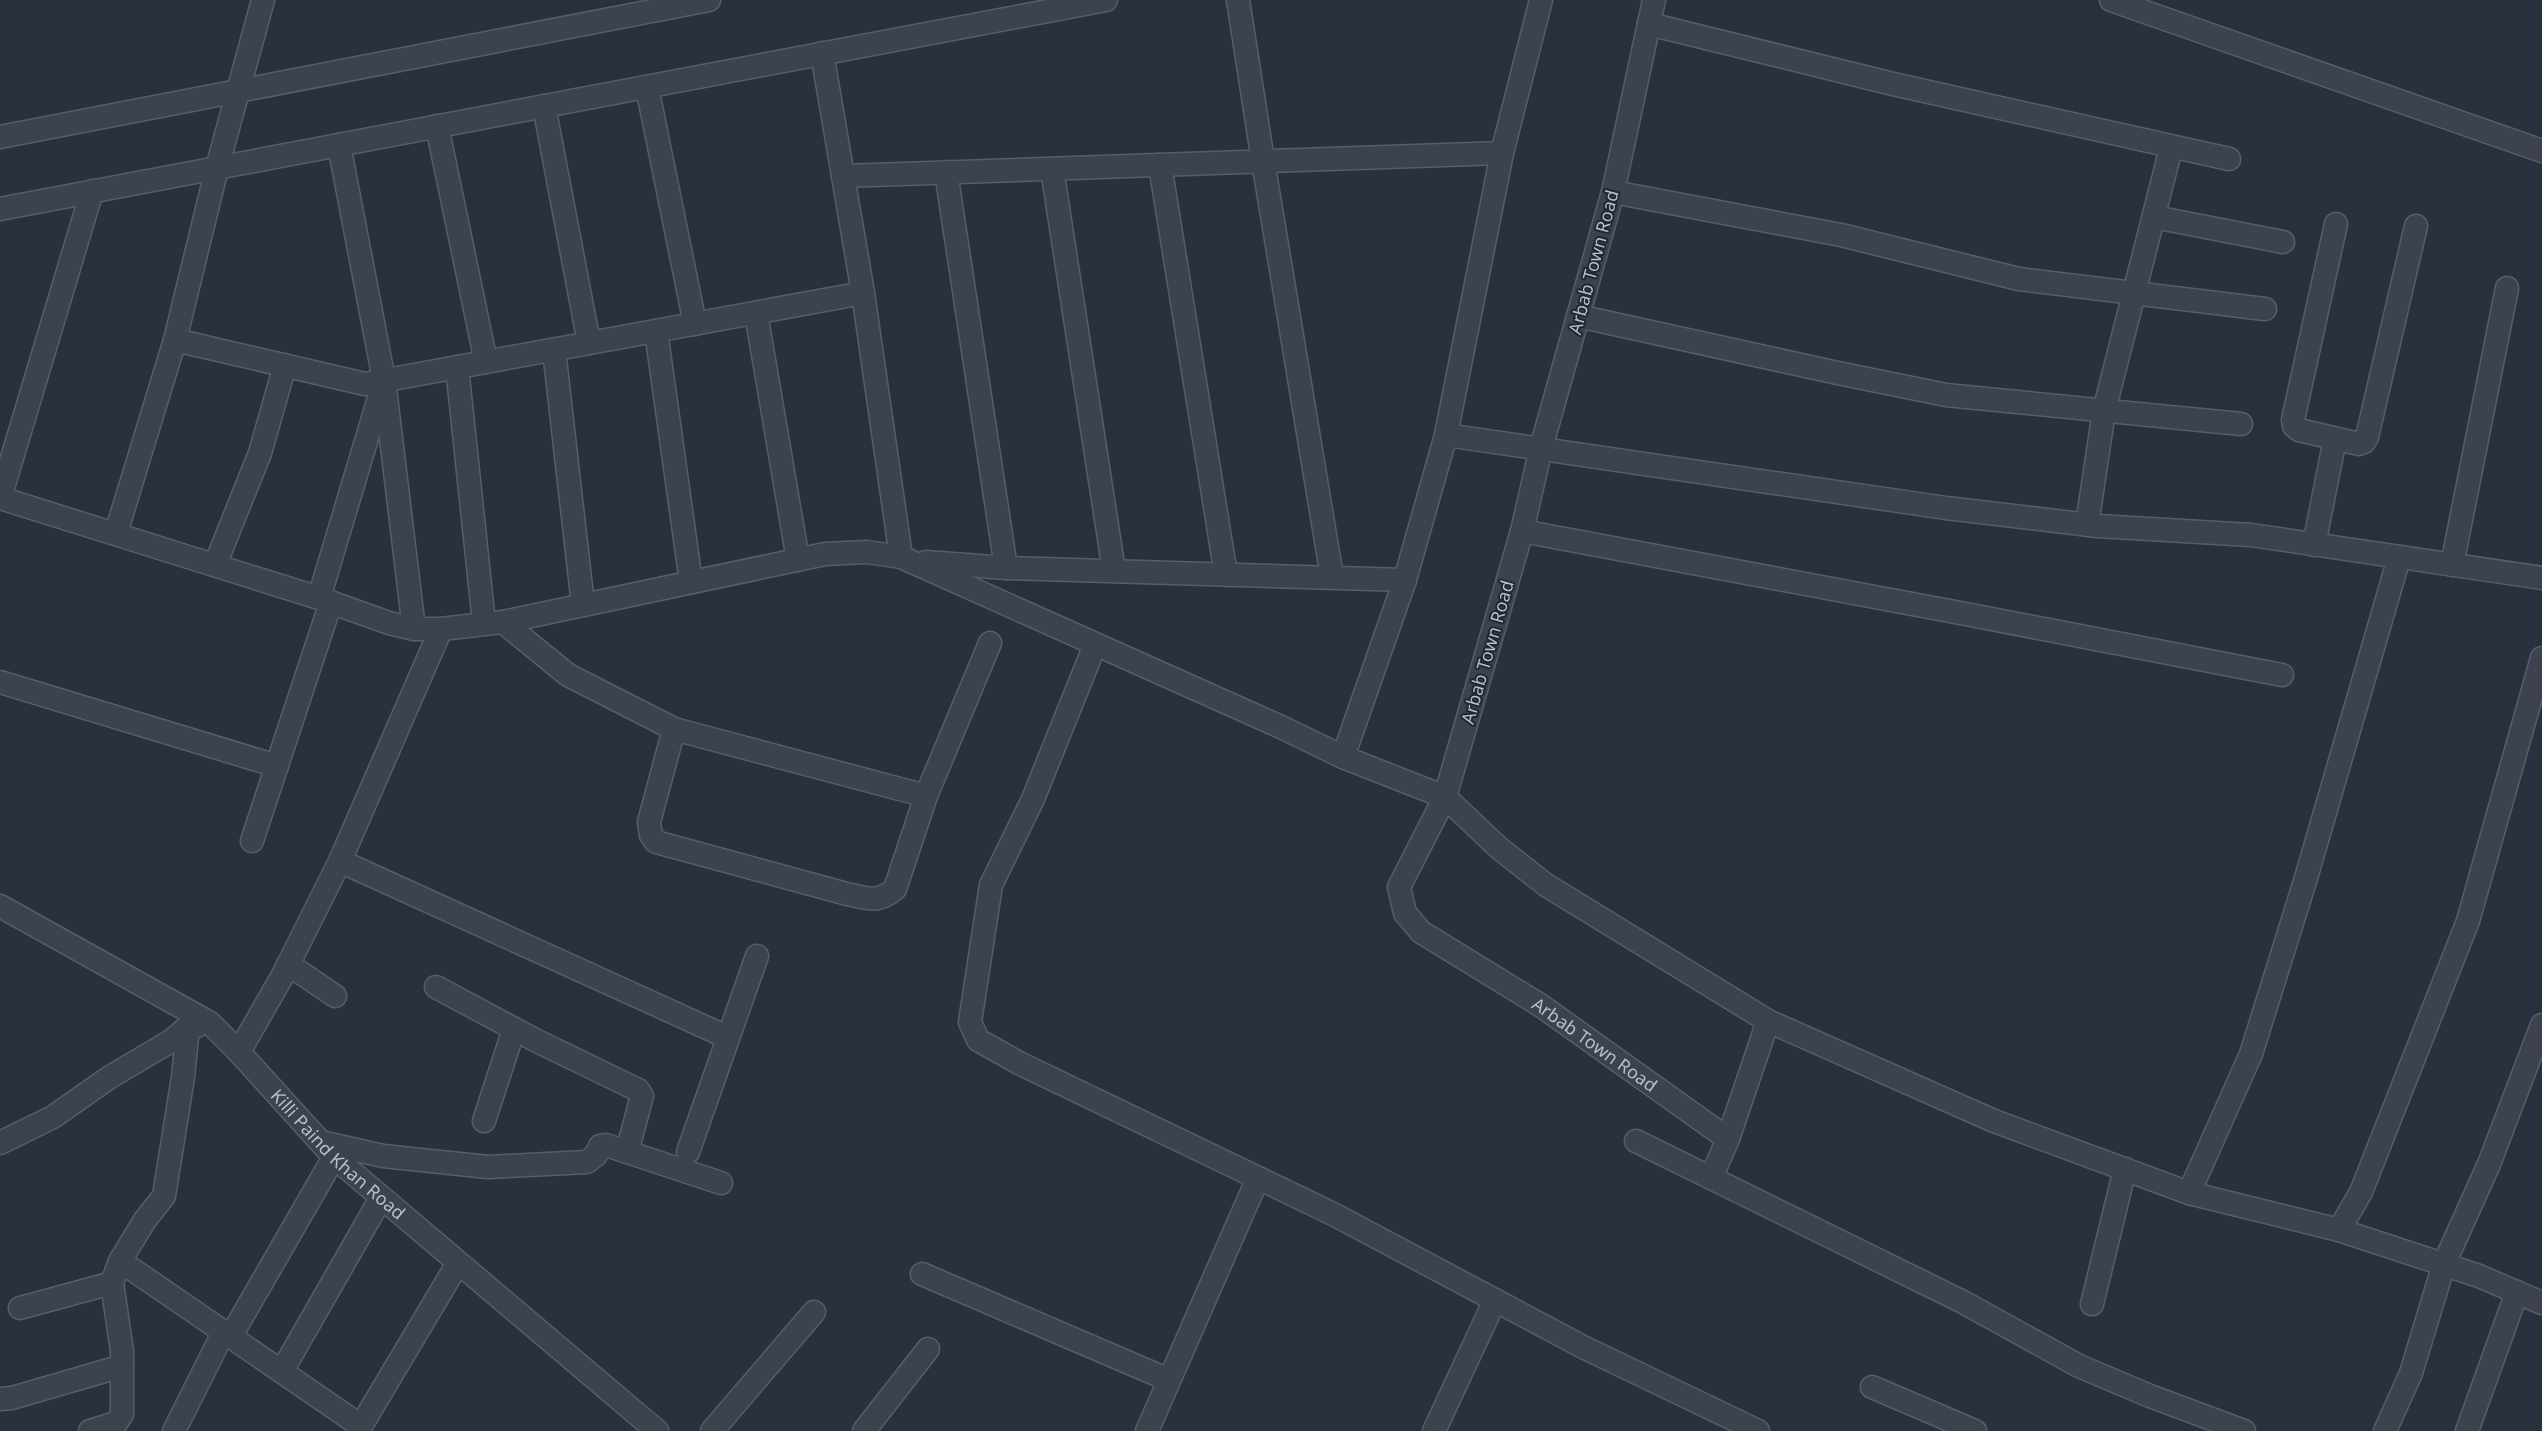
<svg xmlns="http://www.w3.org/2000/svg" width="2542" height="1431" font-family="'Noto Sans',sans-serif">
<rect width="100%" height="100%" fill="#29313e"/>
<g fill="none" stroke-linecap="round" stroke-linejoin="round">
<defs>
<g id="minor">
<path d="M 1238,0 L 1263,161 L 1332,577"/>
<path id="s1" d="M 1654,0 L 1613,192 L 1541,448 L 1522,531 L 1445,797 L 1399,887 L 1405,913 L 1421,932 L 1540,1005 L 1728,1139"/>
<path d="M 2111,0 L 2542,151"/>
<path d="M 1649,24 L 1893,84 L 2229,159"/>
<path d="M 822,53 L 863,293 L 901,557"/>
<path d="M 647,87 L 695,324"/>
<path d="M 544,106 L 589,343"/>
<path d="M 437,126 L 486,362"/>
<path d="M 0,137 L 709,0"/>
<path d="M 339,145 L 384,380 L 414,629"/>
<path d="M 1160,165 L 1226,575"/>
<path d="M 1052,169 L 1114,571"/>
<path d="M 946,172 L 1006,568"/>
<path d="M 843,176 L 1502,153"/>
<path d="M 1613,192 L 1841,235 L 2019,279 L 2265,309"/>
<path d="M 0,209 L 1106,0"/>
<path d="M 2154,217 L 2283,242"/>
<path d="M 2336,224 L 2293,420 L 2294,426 L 2299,430 L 2359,444 L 2364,442 L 2367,437 L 2416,226"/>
<path d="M 756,313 L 798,560"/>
<path d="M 1578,316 L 1833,372 L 1946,395 L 2241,424"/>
<path d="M 656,331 L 691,582"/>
<path d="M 175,340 L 365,384 L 863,293"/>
<path d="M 554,350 L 583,605"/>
<path d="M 457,367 L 484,623"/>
<path d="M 1446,435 L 1946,508 L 2098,526 L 2251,535 L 2542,578"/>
<path d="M 0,498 L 319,598 L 389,623 L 414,629 L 441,629 L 503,622 L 825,554 L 867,552 L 901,557 L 1281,727 L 1343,757 L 1445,797 L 1499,848 L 1546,885 L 1768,1021 L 1994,1121 L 2189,1193 L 2339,1230 L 2479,1276 L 2542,1303"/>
<path d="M 0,498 L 92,191"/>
<path d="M 2087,525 L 2104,411 L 2171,148"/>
<path d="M 1522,531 L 1971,615 L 2282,675"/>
<path d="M 116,533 L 175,340 L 217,168 L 263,0"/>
<path d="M 2314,545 L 2335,439"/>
<path d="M 926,562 L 1006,568 L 1405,580"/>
<path d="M 215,565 L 260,453 L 285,365"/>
<path d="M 2452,565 L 2507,288"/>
<path d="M 319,598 L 382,388"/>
<path d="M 503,622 L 568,675 L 674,729 L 926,796"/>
<path d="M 1095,645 L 1033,799 L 991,885 L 970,1022 L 978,1040 L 1019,1063 L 1335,1215 L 1583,1347 L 1758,1431"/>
<path d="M 0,682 L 277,766"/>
<path d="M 674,729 L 649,822 L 651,835 L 656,842 L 847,894 C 868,898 877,904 895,889 L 926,796 L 990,643"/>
<path d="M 1343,757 L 1405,580 L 1446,435 L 1502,153 L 1541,0"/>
<path d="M 252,841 L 331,602"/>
<path d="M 340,861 L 727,1037"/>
<path id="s2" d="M 0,906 L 210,1023 L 239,1052 L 334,1157 L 657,1431"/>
<path d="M 288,964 L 335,996"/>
<path d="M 436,987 L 535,1040 L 638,1090 L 642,1096 L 627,1152"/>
<path d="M 239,1052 L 283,975 L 340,861 L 441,629"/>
<path d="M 484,1121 L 514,1029"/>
<path d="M 1636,1141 L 1963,1302 L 2079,1366 L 2150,1396 L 2244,1431"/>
<path d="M 321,1142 L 383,1156 L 488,1167 L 587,1162 L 596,1155 L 600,1146 L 606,1145 L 721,1183"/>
<path d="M 0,1143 L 53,1117 L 110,1077 L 171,1041 L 188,1027 L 197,1026"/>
<path d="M 688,1152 L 757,956"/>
<path d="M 1711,1178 L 1728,1139 L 1768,1021"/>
<path d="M 2189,1193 L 2251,1054 L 2306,878 L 2399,558"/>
<path d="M 2339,1230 L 2361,1192 L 2468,921 L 2542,658"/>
<path d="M 120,1261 L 361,1426"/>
<path d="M 922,1274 L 1169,1380"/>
<path d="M 2092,1304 L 2125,1169"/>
<path d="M 20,1308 L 112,1283"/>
<path d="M 231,1336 L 334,1157"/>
<path d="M 282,1371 L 381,1198"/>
<path d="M 1872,1387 L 1975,1431"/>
<path d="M 0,1399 L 12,1398 L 122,1366"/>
<path d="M 90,1431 L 116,1423 L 122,1414 L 122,1351 L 112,1283 L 120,1261 L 145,1220 L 164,1196 L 183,1077 L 188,1027"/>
<path d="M 174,1431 L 224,1331"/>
<path d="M 358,1431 L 458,1263"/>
<path d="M 712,1431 L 814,1312"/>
<path d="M 864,1431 L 928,1349"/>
<path d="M 1147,1431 L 1258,1178"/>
<path d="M 1434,1431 L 1495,1300"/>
<path d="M 2385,1431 L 2411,1373 L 2444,1264 L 2489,1164 L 2542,1025"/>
<path d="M 2467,1431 L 2517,1292"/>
</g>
</defs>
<use href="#minor" stroke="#575e69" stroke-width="25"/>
<use href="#minor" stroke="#3d434e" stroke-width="22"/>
</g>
<g text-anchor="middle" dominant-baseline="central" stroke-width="4" stroke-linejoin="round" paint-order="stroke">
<g font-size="18" fill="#b9bfc9" stroke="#212833">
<text transform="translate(1593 262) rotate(-75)">Arbab Town Road</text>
<text transform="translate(1487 652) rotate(-74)">Arbab Town Road</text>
<text stroke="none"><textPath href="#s1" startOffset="1184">Arbab Town Road</textPath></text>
<text stroke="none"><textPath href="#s2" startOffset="424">Killi Paind Khan Road</textPath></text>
</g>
</g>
</svg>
